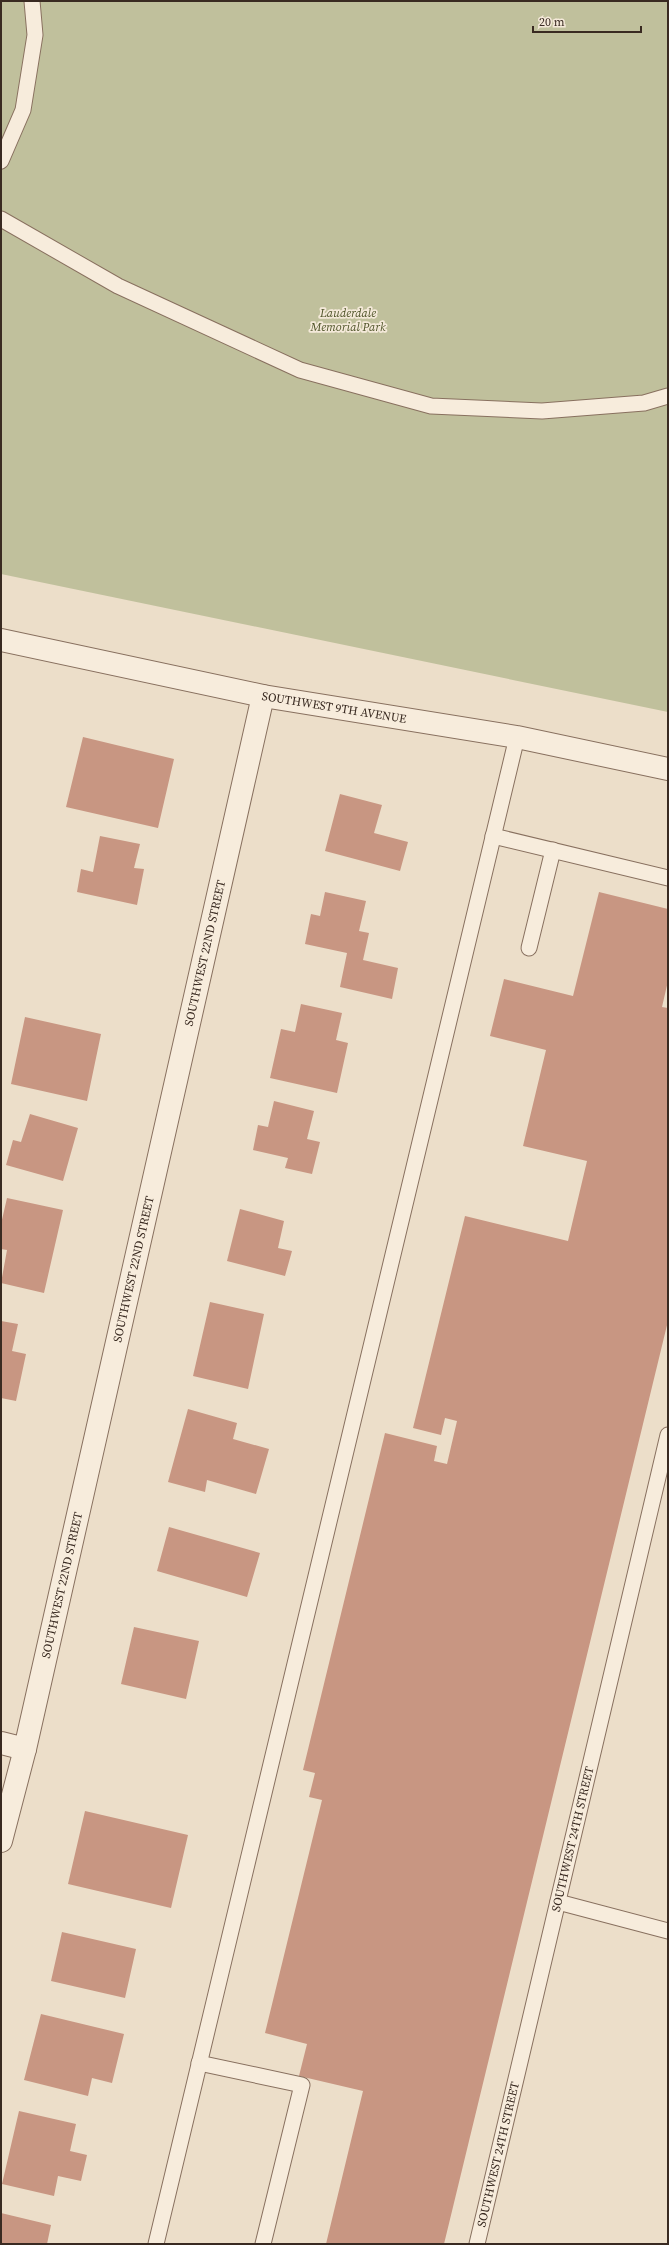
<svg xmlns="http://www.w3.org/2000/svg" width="669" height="2245" font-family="'Source Serif 4',serif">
<rect width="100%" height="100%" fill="#ecdec9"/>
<path fill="#c0c09c" d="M 1,1 L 668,1 L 668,712 L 1,574 Z"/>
<path fill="#c89682" d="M 83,737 L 174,759 L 158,828 L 66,807 Z
M 340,794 L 382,805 L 374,833 L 408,842 L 400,871 L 325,851 Z
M 100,836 L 140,844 L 134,868 L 144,869 L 137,905 L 77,892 L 81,869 L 93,872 Z
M 325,892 L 366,901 L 359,931 L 369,933 L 363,960 L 398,968 L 392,999 L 340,987 L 347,953 L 305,944 L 311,914 L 320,916 Z
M 599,892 L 668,909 L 668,981 L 662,1007 L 668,1008 L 668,1321 L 444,2244 L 326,2244 L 363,2091 L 299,2076 L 307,2044 L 265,2033 L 322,1800 L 309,1797 L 315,1773 L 303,1770 L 385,1433 L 437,1446 L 434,1461 L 447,1464 L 457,1421 L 445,1418 L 441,1435 L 413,1428 L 465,1216 L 568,1241 L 587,1161 L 523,1146 L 546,1050 L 490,1036 L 504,979 L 573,996 Z
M 301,1004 L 342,1013 L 336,1040 L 348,1043 L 337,1093 L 270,1078 L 281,1029 L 295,1032 Z
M 25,1017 L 101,1034 L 87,1101 L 11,1084 Z
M 274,1101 L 314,1111 L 307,1139 L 320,1142 L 312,1174 L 285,1168 L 288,1158 L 253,1150 L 258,1125 L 268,1127 Z
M 30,1114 L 78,1128 L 63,1181 L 6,1165 L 13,1140 L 21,1142 Z
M 7,1198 L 63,1210 L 44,1293 L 1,1283 L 7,1250 L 1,1249 L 1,1224 Z
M 240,1209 L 284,1221 L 278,1248 L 292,1251 L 285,1276 L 227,1261 Z
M 210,1302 L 264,1314 L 248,1389 L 193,1376 Z
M 1,1321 L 18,1324 L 12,1351 L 26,1354 L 16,1401 L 1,1398 Z
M 188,1409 L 237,1423 L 233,1439 L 269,1449 L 256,1494 L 207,1480 L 205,1492 L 168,1482 Z
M 169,1527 L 260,1553 L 247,1597 L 157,1571 Z
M 134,1627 L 199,1641 L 186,1699 L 121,1684 Z
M 85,1811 L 188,1835 L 171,1908 L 68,1884 Z
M 62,1932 L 136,1949 L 125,1998 L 51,1981 Z
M 41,2014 L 124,2034 L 112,2083 L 92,2078 L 88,2096 L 24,2080 Z
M 19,2111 L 76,2124 L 70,2151 L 87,2155 L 81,2181 L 58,2176 L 54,2196 L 2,2184 Z
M 1,2213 L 51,2225 L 47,2244 L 1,2244 Z"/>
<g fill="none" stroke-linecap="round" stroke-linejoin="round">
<defs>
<g id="service">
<path d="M 1,161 L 23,110 L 35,35 L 32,1"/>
<path d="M 1,219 L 118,286 L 300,370 L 431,406 L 542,411 L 644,403 L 668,396"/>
<path d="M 493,836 L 668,878"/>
<path d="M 529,948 L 553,850"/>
<path d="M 558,1902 L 668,1931"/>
<path d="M 199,2063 L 302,2085 L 263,2244"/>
<path d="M 156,2244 L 517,737"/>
<path id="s1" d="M 477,2244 L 668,1435"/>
</g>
<g id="minor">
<path id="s2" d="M 1,640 L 263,696 L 517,737 L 668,769"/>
<path d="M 1,1743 L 25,1749"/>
<path id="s3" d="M 1,1841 L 25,1749 L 263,696"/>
</g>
</defs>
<use href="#service" stroke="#88705f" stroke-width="17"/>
<use href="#minor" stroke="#88705f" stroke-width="24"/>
<use href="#service" stroke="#f7ecdc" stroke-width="15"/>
<use href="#minor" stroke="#f7ecdc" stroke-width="22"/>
</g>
<g text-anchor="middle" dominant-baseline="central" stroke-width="3.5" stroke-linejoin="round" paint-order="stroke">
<g font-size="12" font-style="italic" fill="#4f5429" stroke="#f4e9d9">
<text x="348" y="313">Lauderdale<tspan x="348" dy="14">Memorial Park</tspan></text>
</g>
<g font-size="12" fill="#392a21" stroke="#f4e9d9">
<text stroke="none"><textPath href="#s2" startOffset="340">SOUTHWEST 9TH AVENUE</textPath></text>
<text stroke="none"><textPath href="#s3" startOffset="911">SOUTHWEST 22ND STREET</textPath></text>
<text stroke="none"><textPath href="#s3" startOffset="587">SOUTHWEST 22ND STREET</textPath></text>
<text stroke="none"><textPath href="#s3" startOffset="263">SOUTHWEST 22ND STREET</textPath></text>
<text stroke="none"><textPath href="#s1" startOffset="416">SOUTHWEST 24TH STREET</textPath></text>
<text stroke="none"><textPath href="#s1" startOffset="92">SOUTHWEST 24TH STREET</textPath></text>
</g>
</g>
<rect width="669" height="2245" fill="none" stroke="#392a21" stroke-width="4"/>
<path d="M533 26v6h108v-6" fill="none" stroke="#392a21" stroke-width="2"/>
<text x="539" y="26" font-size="12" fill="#392a21" stroke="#f4e9d9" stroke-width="3" paint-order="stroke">20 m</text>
</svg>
